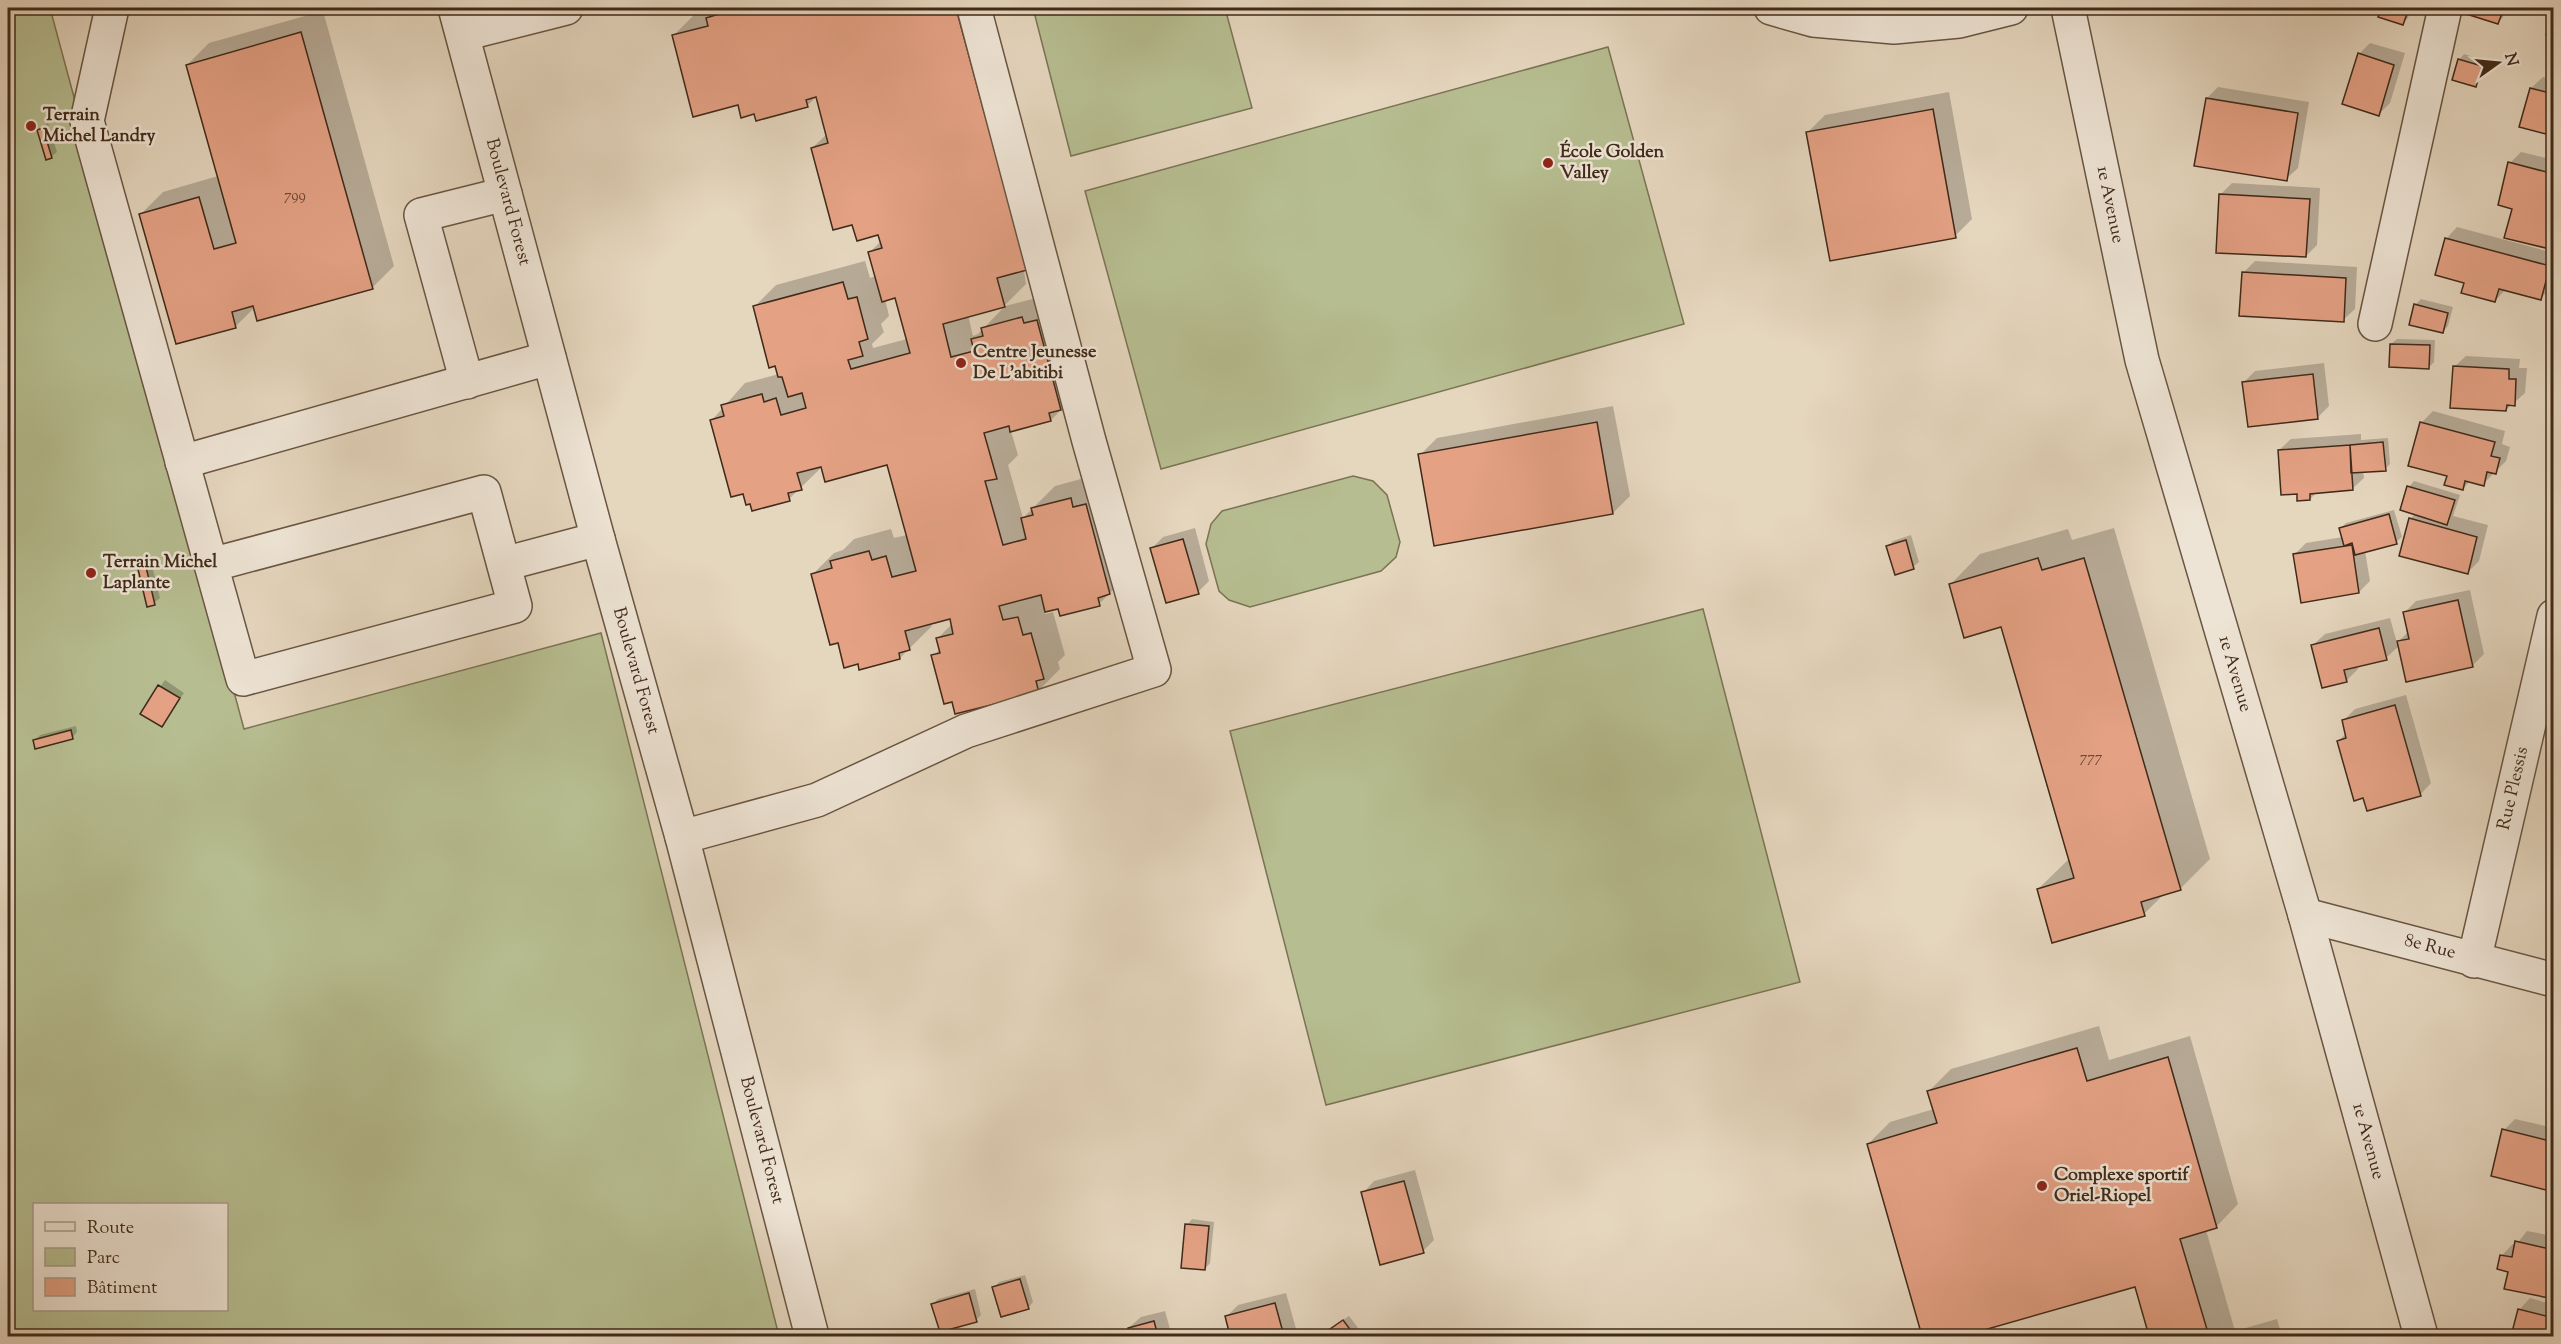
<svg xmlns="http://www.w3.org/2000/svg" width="2561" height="1344" font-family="'Sorts Mill Goudy',serif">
<rect width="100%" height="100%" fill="#e5d6be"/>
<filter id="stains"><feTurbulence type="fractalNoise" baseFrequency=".00333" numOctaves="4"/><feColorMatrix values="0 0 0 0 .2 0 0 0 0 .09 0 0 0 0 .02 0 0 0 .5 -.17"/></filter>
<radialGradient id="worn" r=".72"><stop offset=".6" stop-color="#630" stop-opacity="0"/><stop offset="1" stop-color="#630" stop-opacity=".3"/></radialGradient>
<path fill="#b6bd90" stroke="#7b7454" stroke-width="1.5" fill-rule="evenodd" d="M 8,8 L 50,8 L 244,729 L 601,633 L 779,1336 L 8,1336 ZM 34,1204 L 226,1204 L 226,1310 L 34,1310 Z
M 1033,8 L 1225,8 L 1252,108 L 1071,156 Z
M 1608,47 L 1684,324 L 1161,469 L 1085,191 Z
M 1353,476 L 1373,481 L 1387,495 L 1400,542 L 1396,557 L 1381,571 L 1250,607 L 1229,600 L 1219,591 L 1206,544 L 1211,524 L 1222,511 Z
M 1703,609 L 1800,982 L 1326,1105 L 1230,731 Z"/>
<path fill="#0003" fill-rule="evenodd" d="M 719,8 L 984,8 L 1026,284 L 1004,306 L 968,315 L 973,336 L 978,334 L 1005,306 L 1044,296 L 1073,398 L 1051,420 L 1011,431 L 1018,455 L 1008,465 L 1023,518 L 1055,486 L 1092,476 L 1121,582 L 1099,604 L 1059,607 L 1044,611 L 1045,614 L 1053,612 L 1065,655 L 1058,662 L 1060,669 L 1038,691 L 953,700 L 933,656 L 940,649 L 937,639 L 952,624 L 951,617 L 931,623 L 932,626 L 900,658 L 859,662 L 839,641 L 812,575 L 834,553 L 843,550 L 854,539 L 891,529 L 894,538 L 907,535 L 888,463 L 822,467 L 789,499 L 744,493 L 712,420 L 745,383 L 779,374 L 754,307 L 776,285 L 865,261 L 870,278 L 876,276 L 870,252 L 881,241 L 879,233 L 853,223 L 812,148 L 827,134 L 817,96 L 807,106 L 755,112 L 739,103 L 673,36 L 695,14 ZM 896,296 L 907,339 L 873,348 L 872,344 L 884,332 L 881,324 L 889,316 L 885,299 Z
M 2382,8 L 2411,8 L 2408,18 L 2403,23 L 2380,16 Z
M 2466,8 L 2506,8 L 2503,17 L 2498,23 L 2464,12 Z
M 323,11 L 394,266 L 372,288 L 255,307 L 235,327 L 141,214 L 163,192 L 218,176 L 187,65 L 209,43 Z
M 2370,43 L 2405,53 L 2390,103 L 2379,114 L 2359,54 Z
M 2464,54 L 2486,61 L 2481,80 L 2475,85 L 2459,60 Z
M 2543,77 L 2554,80 L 2554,135 L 2531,88 Z
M 2218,87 L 2309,102 L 2298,168 L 2286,179 L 2207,98 Z
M 1949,92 L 1972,219 L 1955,236 L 1808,132 L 1825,115 Z
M 48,123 L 57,152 L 51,157 L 39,130 Z
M 2521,152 L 2554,160 L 2554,248 L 2513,208 L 2510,163 Z
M 2232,183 L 2320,188 L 2317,245 L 2306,256 L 2221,194 Z
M 2457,227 L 2554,253 L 2552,287 L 2541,298 L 2506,289 L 2495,301 L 2466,282 L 2446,239 Z
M 2255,261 L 2357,267 L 2355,309 L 2343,320 L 2243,273 Z
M 2421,299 L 2453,307 L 2448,326 L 2442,332 L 2416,304 Z
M 2397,339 L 2435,340 L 2434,362 L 2429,367 L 2391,344 Z
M 2466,356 L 2520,359 L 2519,368 L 2527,368 L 2525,393 L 2506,410 L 2454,367 Z
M 2324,363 L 2329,406 L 2318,417 L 2244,382 L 2255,371 Z
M 1613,406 L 1630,496 L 1613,513 L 1420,455 L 1437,438 Z
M 2433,411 L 2505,431 L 2502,444 L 2510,447 L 2506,461 L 2483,484 L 2470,481 L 2463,489 L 2449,475 L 2421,423 Z
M 2361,434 L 2361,440 L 2388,438 L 2390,464 L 2385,469 L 2363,471 L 2364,478 L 2352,489 L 2317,492 L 2310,499 L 2279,450 L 2291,439 Z
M 2414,481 L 2460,495 L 2453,516 L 2488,525 L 2479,561 L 2467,573 L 2410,519 L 2416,513 L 2409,487 Z
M 2394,510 L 2402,537 L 2396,542 L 2365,551 L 2370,581 L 2359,592 L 2295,554 L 2306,543 L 2343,537 L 2341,528 L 2346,523 Z
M 1195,528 L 1209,581 L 1198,592 L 1152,548 L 1163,537 Z
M 2114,528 L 2210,859 L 2180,889 L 2165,893 L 2144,914 L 2038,889 L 2069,859 L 2002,625 L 1950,585 L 1980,554 L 2068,529 L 2072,540 Z
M 1911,535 L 1919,562 L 1913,567 L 1888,546 L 1893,541 Z
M 151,562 L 160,598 L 154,603 L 139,569 Z
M 2470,590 L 2484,654 L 2472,666 L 2400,645 L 2386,658 L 2357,666 L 2358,669 L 2346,681 L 2313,645 L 2325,634 L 2390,618 L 2397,643 L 2409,631 L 2405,612 L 2416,601 Z
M 165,680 L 184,693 L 162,725 L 142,713 Z
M 2406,695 L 2431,783 L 2420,795 L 2338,741 L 2347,733 L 2343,721 L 2355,709 Z
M 76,726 L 77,732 L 72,738 L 35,740 L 40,735 Z
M 2099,1026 L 2109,1060 L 2190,1036 L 2238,1204 L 2216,1227 L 2206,1230 L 2235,1331 L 2277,1319 L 2282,1336 L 2151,1336 L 2136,1285 L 1957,1336 L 1924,1336 L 1868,1144 L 1890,1122 L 1934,1109 L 1929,1091 L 1951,1069 Z
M 2515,1119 L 2554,1128 L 2554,1190 L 2504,1130 Z
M 1415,1170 L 1434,1240 L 1423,1251 L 1363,1193 L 1374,1181 Z
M 1192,1219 L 1214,1222 L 1210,1263 L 1205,1269 L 1187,1225 Z
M 2527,1231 L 2554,1236 L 2554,1298 L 2510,1270 L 2501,1256 L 2513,1244 L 2516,1245 Z
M 1025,1275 L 1033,1302 L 1028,1308 L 994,1287 L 999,1282 Z
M 975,1289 L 981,1315 L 976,1320 L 933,1304 L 938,1299 Z
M 1286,1293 L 1298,1336 L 1232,1336 L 1227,1316 L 1238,1305 Z
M 2530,1298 L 2554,1305 L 2554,1336 L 2512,1336 L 2519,1310 Z
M 1165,1311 L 1170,1329 L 1174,1328 L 1177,1336 L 1119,1336 L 1141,1317 Z
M 1349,1316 L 1362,1333 L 1359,1336 L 1320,1336 Z
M 1059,1332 L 1060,1336 L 1042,1336 Z"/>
<path fill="#e4a184" stroke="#402a19" stroke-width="1.5" d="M 717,8 L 793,8 L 794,11 L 808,8 L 956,8 L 1027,270 L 997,278 L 1005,307 L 943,324 L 951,357 L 974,351 L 971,339 L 983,336 L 981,328 L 1022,317 L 1024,323 L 1037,320 L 1061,410 L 1049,413 L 1051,421 L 1010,432 L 1009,426 L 984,433 L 997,479 L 985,481 L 1003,545 L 1026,539 L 1021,518 L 1033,515 L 1031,508 L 1071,498 L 1073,507 L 1086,504 L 1110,594 L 1098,598 L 1100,606 L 1060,616 L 1058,609 L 1045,612 L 1041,595 L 999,606 L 1003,620 L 1018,617 L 1023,635 L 1031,633 L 1044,679 L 1036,681 L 1039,693 L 955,714 L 952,702 L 944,704 L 931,655 L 940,653 L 936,638 L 953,634 L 950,619 L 905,631 L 910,650 L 899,653 L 900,659 L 859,670 L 858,664 L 844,668 L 838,643 L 830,645 L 811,574 L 832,568 L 830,561 L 869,551 L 872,560 L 886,556 L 892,577 L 916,571 L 887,465 L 825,482 L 821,467 L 797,473 L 802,490 L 788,493 L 790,501 L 752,511 L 750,504 L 746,505 L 743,494 L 731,497 L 710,420 L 724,416 L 721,405 L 762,394 L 764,402 L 776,398 L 781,415 L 806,408 L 802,393 L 788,397 L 782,377 L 778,377 L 775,366 L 769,368 L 753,306 L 843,282 L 848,299 L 857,297 L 868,339 L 859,342 L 863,356 L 848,360 L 851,369 L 910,353 L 895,298 L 882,302 L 868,252 L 882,248 L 878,235 L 857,241 L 852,225 L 833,230 L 811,148 L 828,143 L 816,97 L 806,100 L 808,107 L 756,121 L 754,114 L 741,118 L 738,105 L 693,117 L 672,35 L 708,26 L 706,18 L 719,14 Z
M 2381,8 L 2409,8 L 2403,25 L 2378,17 Z
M 2464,8 L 2504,8 L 2498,24 L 2463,13 Z
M 2554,8 L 2554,37 L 2546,35 Z
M 301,32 L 373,289 L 257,321 L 253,306 L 232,312 L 236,328 L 176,344 L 139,214 L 199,197 L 214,249 L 236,243 L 186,65 Z
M 2358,53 L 2394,65 L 2379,116 L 2342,104 Z
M 2458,59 L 2482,66 L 2476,87 L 2452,80 Z
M 2530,88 L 2554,94 L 2554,136 L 2519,127 Z
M 2206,98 L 2298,113 L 2287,181 L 2194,166 Z
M 1933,109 L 1956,238 L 1830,261 L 1806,132 Z
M 43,128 L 52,158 L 46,160 L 37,130 Z
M 2508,162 L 2554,174 L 2554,250 L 2504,238 L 2512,209 L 2498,205 Z
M 2219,194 L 2310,199 L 2306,257 L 2216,253 Z
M 2445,238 L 2550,266 L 2541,300 L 2499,289 L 2495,302 L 2461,293 L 2464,283 L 2435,275 Z
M 2242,272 L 2346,278 L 2344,322 L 2239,316 Z
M 2414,304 L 2448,313 L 2443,333 L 2409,325 Z
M 2390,344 L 2430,345 L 2429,369 L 2389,367 Z
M 2453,366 L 2509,369 L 2509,379 L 2516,379 L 2515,406 L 2507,405 L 2506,411 L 2450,408 Z
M 2313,374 L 2318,419 L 2248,427 L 2242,382 Z
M 1597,422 L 1613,514 L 1434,546 L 1418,454 Z
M 2420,422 L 2495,442 L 2491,456 L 2500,458 L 2496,474 L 2487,472 L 2484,486 L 2465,481 L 2463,490 L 2444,485 L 2447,476 L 2408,466 Z
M 2383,442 L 2386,471 L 2351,473 L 2350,445 Z
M 2350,445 L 2353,490 L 2310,494 L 2310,500 L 2297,501 L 2297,494 L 2281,495 L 2278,450 Z
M 2407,486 L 2455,500 L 2447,525 L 2400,510 Z
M 2389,514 L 2397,544 L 2355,555 L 2352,543 L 2344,546 L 2339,528 Z
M 2409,518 L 2477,537 L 2468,574 L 2399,556 Z
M 1183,539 L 1199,594 L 1166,603 L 1150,548 Z
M 1906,540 L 1914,569 L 1895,575 L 1886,546 Z
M 2352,545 L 2359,593 L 2301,603 L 2293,554 Z
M 2038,558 L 2042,570 L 2084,558 L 2181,890 L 2141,902 L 2145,916 L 2052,943 L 2037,889 L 2074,878 L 2001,627 L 1964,638 L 1949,584 Z
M 146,567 L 155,605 L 147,607 L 138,569 Z
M 2458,600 L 2473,667 L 2406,682 L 2397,641 L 2409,639 L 2403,612 Z
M 2379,628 L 2387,660 L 2344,670 L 2347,682 L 2322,688 L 2311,645 Z
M 158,685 L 180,698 L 162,727 L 140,714 Z
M 2395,705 L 2421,796 L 2367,811 L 2363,798 L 2354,801 L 2337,741 L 2346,738 L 2342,720 Z
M 71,730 L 73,739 L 35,749 L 33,740 Z
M 2077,1048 L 2087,1081 L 2168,1057 L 2217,1228 L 2180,1239 L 2209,1336 L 2149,1336 L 2135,1287 L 1963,1336 L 1922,1336 L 1867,1144 L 1937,1123 L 1927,1091 Z
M 2502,1129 L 2554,1142 L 2554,1192 L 2491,1176 Z
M 1404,1181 L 1424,1253 L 1380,1265 L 1361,1192 Z
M 1185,1224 L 1209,1226 L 1205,1270 L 1181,1268 Z
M 2515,1241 L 2554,1250 L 2554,1299 L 2504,1289 L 2508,1272 L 2497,1269 L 2500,1255 L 2512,1257 Z
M 1020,1279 L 1029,1309 L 1001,1317 L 992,1287 Z
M 969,1293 L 977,1322 L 940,1332 L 931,1304 Z
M 1275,1303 L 1284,1336 L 1230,1336 L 1225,1316 Z
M 2518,1309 L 2554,1318 L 2554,1336 L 2511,1336 Z
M 1343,1320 L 1355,1336 L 1320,1336 Z
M 1154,1321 L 1158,1336 L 1119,1336 L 1129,1334 L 1128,1328 Z"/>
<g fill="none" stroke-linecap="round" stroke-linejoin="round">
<defs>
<g id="minor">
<path d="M 112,8 L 87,121 L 243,679 L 515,606 L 484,492 L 211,565"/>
<path id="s1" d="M 455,8 L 598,539 L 682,837 L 812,1336"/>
<path d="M 1771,8 L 1813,20 L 1894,27 L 1959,21 L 2011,8"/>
<path id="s2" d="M 2068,8 L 2142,360 L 2305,915 L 2421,1336"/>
<path d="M 463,34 L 566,8"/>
<path d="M 2375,324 L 2445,8"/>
<path d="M 467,382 L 421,215 L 505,194"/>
<path d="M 182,462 L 549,358"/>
<path d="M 504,564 L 598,539"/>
<path d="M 682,837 L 817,800 L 966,731 L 1154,670 L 1089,441 L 974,8"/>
<path id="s3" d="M 2305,915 L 2554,980"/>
<path id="s4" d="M 2474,961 L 2554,616"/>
</g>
</defs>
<use href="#minor" stroke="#695542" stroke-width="36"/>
<use href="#minor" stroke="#eee4d5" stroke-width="33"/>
</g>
<g fill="#8f2418" stroke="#eee4d5" stroke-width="2">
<circle cx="31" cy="126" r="6"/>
<circle cx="1548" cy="163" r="6"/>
<circle cx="961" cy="363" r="6"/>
<circle cx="91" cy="573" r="6"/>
<circle cx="2042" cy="1186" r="6"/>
</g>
<g text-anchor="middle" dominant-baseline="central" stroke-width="5" stroke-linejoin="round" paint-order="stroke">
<g font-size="15" fill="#694834">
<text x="295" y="196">799</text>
<text x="2091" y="758">777</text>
</g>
<g font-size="18" font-weight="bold" fill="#402a19" stroke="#eee4d5" text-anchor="start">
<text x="43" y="116">Terrain<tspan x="43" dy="21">Michel Landry</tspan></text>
<text x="1560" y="153">École Golden<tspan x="1560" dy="21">Valley</tspan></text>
<text x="973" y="353">Centre Jeunesse<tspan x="973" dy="21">De L'abitibi</tspan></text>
<text x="103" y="563">Terrain Michel<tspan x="103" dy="21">Laplante</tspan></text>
<text x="2054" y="1176">Complexe sportif<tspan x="2054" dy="21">Oriel-Riopel</tspan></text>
</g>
<g font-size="18" fill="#402a19" stroke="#eee4d5">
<text stroke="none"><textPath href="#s1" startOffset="201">Boulevard Forest</textPath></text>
<text stroke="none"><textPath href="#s2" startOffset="201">1e Avenue</textPath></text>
<text stroke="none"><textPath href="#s1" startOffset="687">Boulevard Forest</textPath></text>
<text stroke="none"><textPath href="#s2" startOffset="687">1e Avenue</textPath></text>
<text stroke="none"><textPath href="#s4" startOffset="177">Rue Plessis</textPath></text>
<text stroke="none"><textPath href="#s3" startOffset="129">8e Rue</textPath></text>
<text stroke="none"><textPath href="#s1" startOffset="1173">Boulevard Forest</textPath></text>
<text stroke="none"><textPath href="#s2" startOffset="1173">1e Avenue</textPath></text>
</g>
</g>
<rect width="2561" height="1344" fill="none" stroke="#e5d6be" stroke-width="30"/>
<rect x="9" y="9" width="2543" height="1326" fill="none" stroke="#402a19" stroke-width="3"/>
<rect x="15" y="15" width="2531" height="1314" fill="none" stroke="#402a19" stroke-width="1.5"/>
<rect x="33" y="1203" width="195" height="108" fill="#eee4d5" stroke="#a89a8a" stroke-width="1.5"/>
<rect x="45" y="1222" width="30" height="9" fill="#eee4d5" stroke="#a89a8a" stroke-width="1.5"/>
<text x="87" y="1233" font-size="18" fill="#402a19">Route</text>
<rect x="45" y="1248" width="30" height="18" fill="#b6bd90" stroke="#a89a8a" stroke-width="1.5"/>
<text x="87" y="1263" font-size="18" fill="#402a19">Parc</text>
<rect x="45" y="1278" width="30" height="18" fill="#e4a184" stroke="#a89a8a" stroke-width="1.5"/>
<text x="87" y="1293" font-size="18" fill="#402a19">Bâtiment</text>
<g transform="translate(2498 63) rotate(75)" stroke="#eee4d5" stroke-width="4.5" paint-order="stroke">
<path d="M0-4.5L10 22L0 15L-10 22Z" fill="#402a19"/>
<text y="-9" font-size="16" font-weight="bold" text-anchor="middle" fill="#402a19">N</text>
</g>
<rect width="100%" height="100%" filter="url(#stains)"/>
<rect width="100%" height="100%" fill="url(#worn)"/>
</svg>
